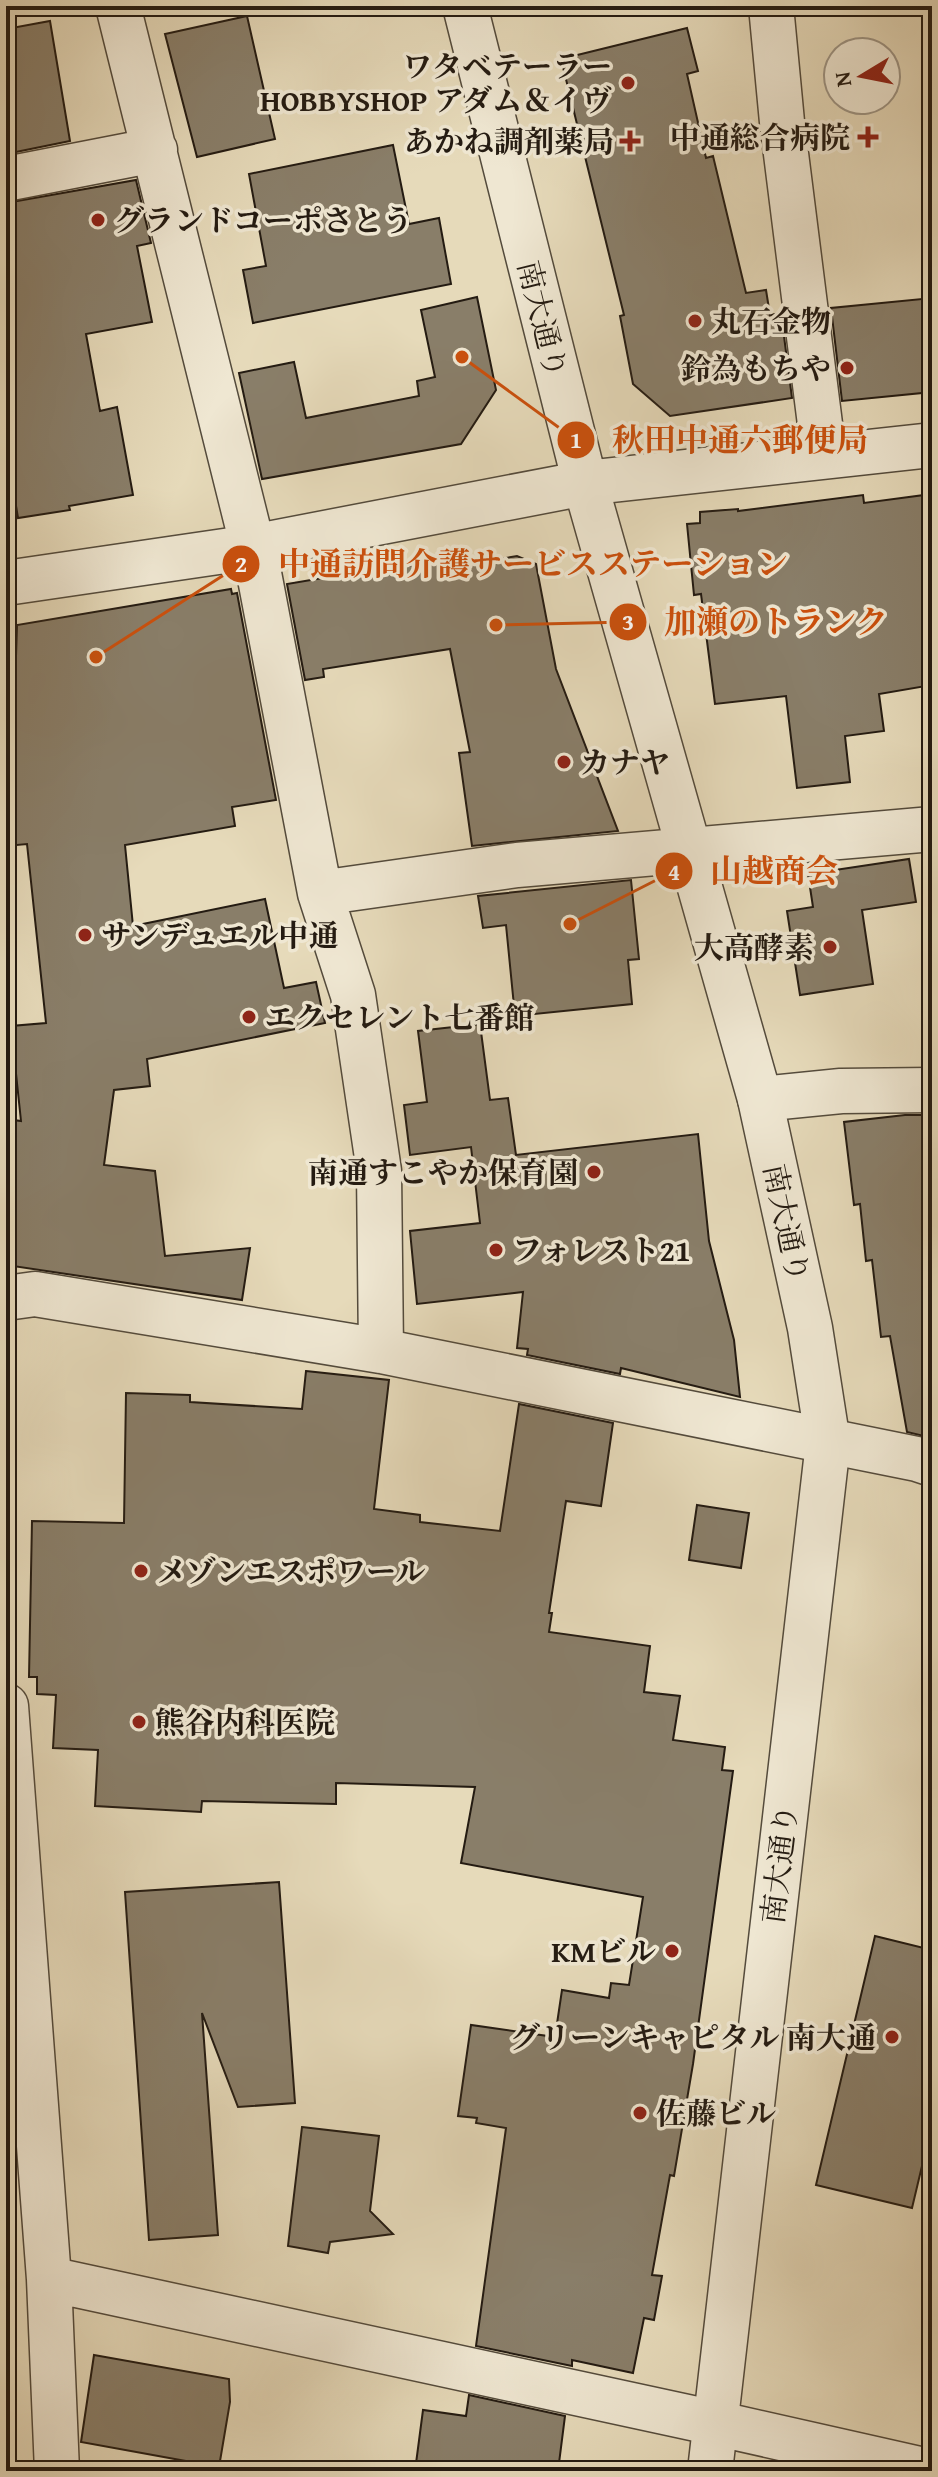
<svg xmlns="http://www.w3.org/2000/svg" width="938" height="2477" font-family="'Gentium Book Plus','Noto Serif JP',serif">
<rect width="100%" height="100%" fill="#e6daba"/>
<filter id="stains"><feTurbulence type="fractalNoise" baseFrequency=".0025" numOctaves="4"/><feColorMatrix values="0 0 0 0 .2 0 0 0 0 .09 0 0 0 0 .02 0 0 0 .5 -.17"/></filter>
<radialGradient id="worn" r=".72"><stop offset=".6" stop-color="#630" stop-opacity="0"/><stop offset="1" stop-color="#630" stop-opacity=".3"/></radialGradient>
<path fill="#897e69" stroke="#241b12" stroke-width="2" d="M 247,16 L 275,139 L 197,157 L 165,34 Z
M 50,21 L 70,141 L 6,154 L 6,29 Z
M 687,28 L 698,71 L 687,74 L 706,158 L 713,156 L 746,293 L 766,290 L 770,315 L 781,313 L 792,398 L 670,416 L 633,384 L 620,316 L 624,315 L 561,59 Z
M 393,145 L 409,224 L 439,218 L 451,284 L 253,323 L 243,270 L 266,266 L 249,174 Z
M 136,180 L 151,243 L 137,246 L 152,322 L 86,334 L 100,411 L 117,407 L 133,495 L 69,506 L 70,510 L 18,518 L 6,445 L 6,203 Z
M 477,297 L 496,390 L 461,444 L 262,479 L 239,373 L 294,362 L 306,418 L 419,396 L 417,381 L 435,377 L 421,310 Z
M 932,298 L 932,392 L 842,401 L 831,308 Z
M 932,494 L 932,685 L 879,694 L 884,731 L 845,736 L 850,782 L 797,788 L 786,696 L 715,704 L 701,594 L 694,595 L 687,524 L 700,523 L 700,512 L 738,509 L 738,511 L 863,495 L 864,503 Z
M 464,555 L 466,565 L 517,556 L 536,564 L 556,669 L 618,831 L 472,846 L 459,753 L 470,752 L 450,649 L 323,669 L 324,677 L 305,680 L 287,584 L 376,569 L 373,573 Z
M 231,589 L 232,594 L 237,593 L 276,800 L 232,807 L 235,826 L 125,845 L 133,926 L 265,899 L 284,988 L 316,982 L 325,1023 L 147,1059 L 150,1086 L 114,1090 L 104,1165 L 155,1171 L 165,1256 L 250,1248 L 242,1300 L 6,1265 L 6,1119 L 21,1121 L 11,1026 L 46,1023 L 27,844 L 6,846 L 6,781 L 12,780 L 17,625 Z
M 909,859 L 916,902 L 862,910 L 873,984 L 800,995 L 787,911 L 813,907 L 808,874 Z
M 631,880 L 639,959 L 628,960 L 632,1004 L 515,1016 L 506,925 L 483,928 L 478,896 Z
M 480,1024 L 490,1100 L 508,1098 L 516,1155 L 698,1134 L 709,1241 L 734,1340 L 740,1397 L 621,1368 L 620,1374 L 527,1355 L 528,1349 L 517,1348 L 523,1292 L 417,1304 L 410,1231 L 480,1223 L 471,1147 L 410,1155 L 404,1105 L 427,1102 L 418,1031 Z
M 905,1115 L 932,1115 L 932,1438 L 907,1432 L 890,1336 L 881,1337 L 872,1260 L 866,1261 L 860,1204 L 854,1205 L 844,1122 Z
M 306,1371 L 389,1380 L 374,1509 L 420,1515 L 420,1522 L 500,1531 L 519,1404 L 613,1423 L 601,1506 L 566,1501 L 549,1613 L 552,1613 L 549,1632 L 650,1646 L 644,1692 L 680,1696 L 673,1740 L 725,1747 L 722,1770 L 733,1771 L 693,2064 L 674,2176 L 670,2175 L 652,2275 L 662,2276 L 654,2320 L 644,2318 L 633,2373 L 572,2360 L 572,2366 L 476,2346 L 506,2128 L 476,2123 L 477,2118 L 458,2116 L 471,2025 L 555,2037 L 562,1990 L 609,1998 L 611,1983 L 629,1985 L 643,1897 L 461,1863 L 475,1787 L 336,1783 L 336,1804 L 202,1801 L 201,1812 L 95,1806 L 98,1750 L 53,1748 L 56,1695 L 37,1694 L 37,1677 L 29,1677 L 32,1521 L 124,1523 L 126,1393 L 190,1395 L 190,1402 L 302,1409 Z
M 697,1505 L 749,1513 L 741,1568 L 689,1560 Z
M 279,1882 L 295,2103 L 238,2107 L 202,2013 L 218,2235 L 149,2240 L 125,1892 Z
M 875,1936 L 932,1950 L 932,2124 L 912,2208 L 816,2185 Z
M 302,2127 L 379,2136 L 370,2211 L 393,2234 L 330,2242 L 328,2253 L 288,2246 Z
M 94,2355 L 229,2379 L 230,2402 L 219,2467 L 81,2442 Z
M 469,2395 L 565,2416 L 558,2471 L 415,2471 L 423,2410 L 466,2416 Z"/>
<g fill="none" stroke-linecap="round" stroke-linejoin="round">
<defs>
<path id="minor" d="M 118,6 L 258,568 L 320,893 L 353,995 L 379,1171 L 381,1351
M 771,6 L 782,122 L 824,456
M 6,179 L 155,150
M 320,893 L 517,865 L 932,829
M 760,1099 L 841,1091 L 932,1090
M 6,1298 L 35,1294 L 381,1351 L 917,1459 L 932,1464
M 6,1706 L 49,2279 L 57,2471
M 49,2279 L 715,2423"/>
<path id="tertiary" d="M 465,6 L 585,483 L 760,1099 L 810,1328 L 828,1443 L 710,2471
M 6,583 L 252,547 L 585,483 L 932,445
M 715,2423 L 928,2471"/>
</defs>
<use href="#minor" stroke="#544b3c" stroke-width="47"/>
<use href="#tertiary" stroke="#544b3c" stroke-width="47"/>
<use href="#minor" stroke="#efe7d2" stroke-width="44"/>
<use href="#tertiary" stroke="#efe7d2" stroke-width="44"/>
</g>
<g fill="#8f2418" stroke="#efe7d2" stroke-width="3">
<circle cx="628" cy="83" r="8"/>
<path d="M864 125h8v8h8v8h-8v8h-8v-8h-8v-8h8z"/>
<path d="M626 129h8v8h8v8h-8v8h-8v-8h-8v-8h8z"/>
<circle cx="98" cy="220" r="8"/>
<circle cx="695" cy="321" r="8"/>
<circle cx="847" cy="368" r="8"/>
<circle cx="564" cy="762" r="8"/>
<circle cx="85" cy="935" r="8"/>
<circle cx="830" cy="947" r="8"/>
<circle cx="249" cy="1017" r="8"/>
<circle cx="594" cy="1172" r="8"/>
<circle cx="496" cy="1250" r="8"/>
<circle cx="141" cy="1571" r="8"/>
<circle cx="139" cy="1722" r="8"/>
<circle cx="672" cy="1951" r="8"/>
<circle cx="892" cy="2037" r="8"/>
<circle cx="640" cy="2113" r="8"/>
</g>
<g text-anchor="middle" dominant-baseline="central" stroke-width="7" stroke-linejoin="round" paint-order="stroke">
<g font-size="30" font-weight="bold" fill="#241b12" stroke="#efe7d2" text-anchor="start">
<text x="612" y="66" text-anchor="end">ワタベテーラー<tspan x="612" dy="34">HOBBYSHOP アダム＆イヴ</tspan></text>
<text x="850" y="137" text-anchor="end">中通総合病院</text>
<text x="614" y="141" text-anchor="end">あかね調剤薬局</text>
<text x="114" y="220">グランドコーポさとう</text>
<text x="711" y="321">丸石金物</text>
<text x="831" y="368" text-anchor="end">鈴為もちや</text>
<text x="580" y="762">カナヤ</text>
<text x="101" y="935">サンデュエル中通</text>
<text x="814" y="947" text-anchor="end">大高酵素</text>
<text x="265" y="1017">エクセレント七番館</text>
<text x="578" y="1172" text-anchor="end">南通すこやか保育園</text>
<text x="512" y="1250">フォレスト21</text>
<text x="157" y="1571">メゾンエスポワール</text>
<text x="155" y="1722">熊谷内科医院</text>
<text x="656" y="1951" text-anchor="end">KMビル</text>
<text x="876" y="2037" text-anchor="end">グリーンキャピタル 南大通</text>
<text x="656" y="2113">佐藤ビル</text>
</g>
<g font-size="30" fill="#241b12" stroke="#efe7d2">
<text transform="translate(543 319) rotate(76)">南大通り</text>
<text transform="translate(787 1223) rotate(78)">南大通り</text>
<text transform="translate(779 1864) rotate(-83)">南大通り</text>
</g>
</g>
<path fill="none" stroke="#cb500d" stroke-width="3" d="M462 357L576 440M96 657L241 564M496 625L628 622M570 924L674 871"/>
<g fill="#cb500d" stroke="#efe7d2" stroke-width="3">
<circle cx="462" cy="357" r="8"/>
<circle cx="96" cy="657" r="8"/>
<circle cx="496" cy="625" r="8"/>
<circle cx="570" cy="924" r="8"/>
<circle cx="576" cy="440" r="20"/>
<circle cx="241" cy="564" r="20"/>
<circle cx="628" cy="622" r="20"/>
<circle cx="674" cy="871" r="20"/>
</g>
<g font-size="24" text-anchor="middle" font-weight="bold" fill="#fff">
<text x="576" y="448">1</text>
<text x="241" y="572">2</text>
<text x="628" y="630">3</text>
<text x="674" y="880">4</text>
</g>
<g font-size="32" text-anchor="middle" font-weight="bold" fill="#cb500d" stroke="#efe7d2" stroke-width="7" stroke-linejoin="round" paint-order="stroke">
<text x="740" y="451">秋田中通六郵便局</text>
<text x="533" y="575">中通訪問介護サービスステーション</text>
<text x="776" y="633">加瀬のトランク</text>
<text x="774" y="882">山越商会</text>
</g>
<rect width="938" height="2477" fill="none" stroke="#e6daba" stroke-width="32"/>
<rect x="8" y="8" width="922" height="2461" fill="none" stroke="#241b12" stroke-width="4"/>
<rect x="16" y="16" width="906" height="2445" fill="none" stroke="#241b12" stroke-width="2"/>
<g transform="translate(862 76) rotate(260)"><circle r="38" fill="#efe7d2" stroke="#9e9585" stroke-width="2"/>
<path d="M0-6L14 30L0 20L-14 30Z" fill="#8f2418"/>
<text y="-12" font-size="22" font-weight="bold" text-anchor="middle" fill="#241b12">N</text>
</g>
<rect width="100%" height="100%" filter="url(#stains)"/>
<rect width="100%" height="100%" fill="url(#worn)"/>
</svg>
